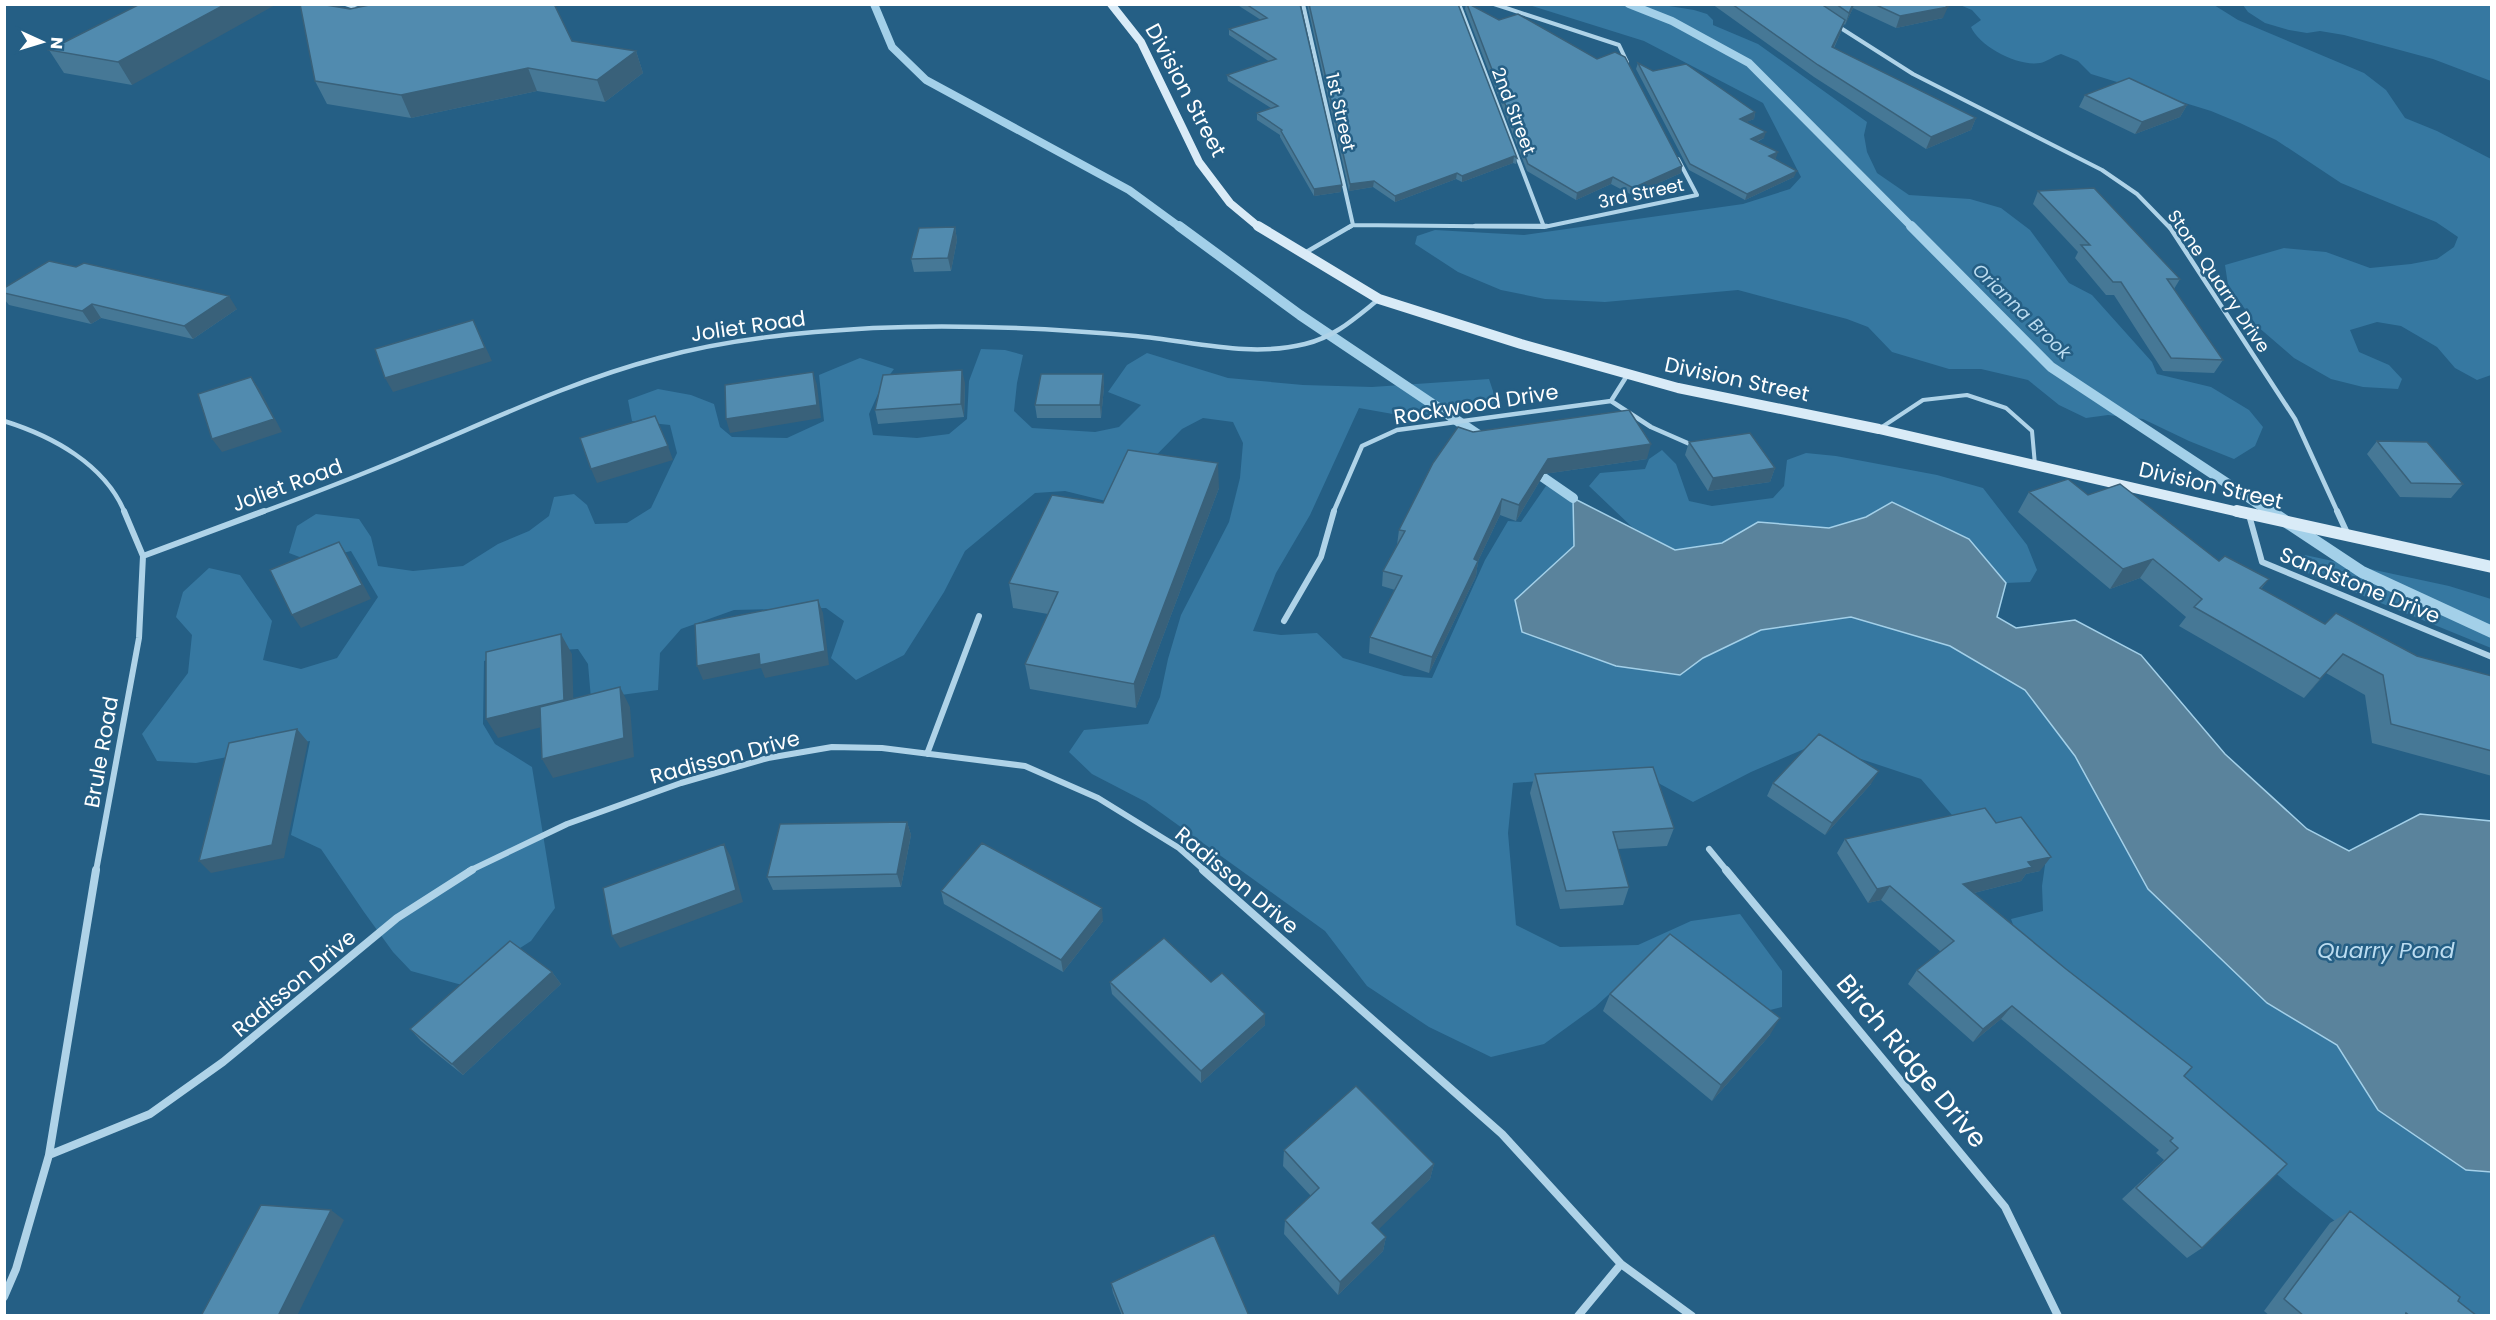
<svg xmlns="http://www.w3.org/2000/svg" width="2496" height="1320" font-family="Poppins,sans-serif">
<rect width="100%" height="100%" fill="#255f85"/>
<path fill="#3678a1" d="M 1663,5 L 1694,10 L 1707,14 L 1713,20 L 1713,25 L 1758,44 L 1867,122 L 1864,135 L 1867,152 L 1877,173 L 1909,195 L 1970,199 L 2001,208 L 2030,230 L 2069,283 L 2092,295 L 2152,362 L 2157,374 L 2211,387 L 2249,410 L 2263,427 L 2255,446 L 2234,459 L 2189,441 L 2143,419 L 2108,415 L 2086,418 L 2059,405 L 2028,380 L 1981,369 L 1949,369 L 1892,352 L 1868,327 L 1847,319 L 1738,290 L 1605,302 L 1545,299 L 1501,290 L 1458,272 L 1415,244 L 1417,236 L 1435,230 L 1524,235 L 1743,204 L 1790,189 L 1801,177 L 1763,103 L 1644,41 L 1529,5 Z
M 1960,5 L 2214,5 L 2238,20 L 2364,73 L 2386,90 L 2405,118 L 2437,131 L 2491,159 L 2491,375 L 2477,380 L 2455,368 L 2437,347 L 2401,326 L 2377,322 L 2350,330 L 2359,352 L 2389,365 L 2402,379 L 2398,389 L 2363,387 L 2331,379 L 2294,358 L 2257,326 L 2228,285 L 2225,265 L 2284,248 L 2326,252 L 2370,268 L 2411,264 L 2437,259 L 2454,247 L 2458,237 L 2436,222 L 2341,183 L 2276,140 L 2240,123 L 2211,111 L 2091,74 L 2078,61 L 2061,54 C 2054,56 2046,62 2040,63 C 2018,67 1979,46 1971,27 L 1981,20 L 1972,10 Z
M 2243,5 L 2491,5 L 2491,81 L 2433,59 L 2344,35 L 2320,31 L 2307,33 L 2289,30 L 2265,23 L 2248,12 Z
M 981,349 L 1005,350 L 1023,355 L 1017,383 L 1014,411 L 1032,428 L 1095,432 L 1119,427 L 1141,405 L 1108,392 L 1127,365 L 1147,353 L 1228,378 L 1303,385 L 1372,387 L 1489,379 L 1495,397 L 1492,409 L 1404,416 L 1359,408 L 1310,515 L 1276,573 L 1253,631 L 1281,635 L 1317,633 L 1343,658 L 1404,676 L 1432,678 L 1485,560 L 1508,521 L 1521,522 L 1546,486 L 1573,498 L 1574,546 L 1515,600 L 1522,632 L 1616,666 L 1680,675 L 1703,658 L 1761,630 L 1851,617 L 1950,646 L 2025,690 L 2075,756 L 2148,889 L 2267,1003 L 2337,1045 L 2378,1110 L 2465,1170 L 2491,1172 L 2491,1315 L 2454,1315 L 2293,1188 L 2213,1119 L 2017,936 L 2011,919 L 2043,911 L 2042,886 L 2045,865 L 2015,825 L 1952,815 L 1921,779 L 1816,744 L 1751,772 L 1693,802 L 1640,773 L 1513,783 L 1508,833 L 1516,925 L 1560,947 L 1638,945 L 1691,921 L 1740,914 L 1782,971 L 1782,1007 L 1750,1015 L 1663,945 L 1595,1007 L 1544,1044 L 1491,1057 L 1429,1027 L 1367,986 L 1325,931 L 1146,802 L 1092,774 L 1069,752 L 1084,730 L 1148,724 L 1160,697 L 1168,659 L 1181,615 L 1229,522 L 1240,478 L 1243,443 L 1233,422 L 1203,418 L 1182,429 L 1110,502 L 1065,491 L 1035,493 L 965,551 L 944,592 L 904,655 L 856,680 L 831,658 L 844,621 L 826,608 L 734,610 L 681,629 L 660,653 L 658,690 L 591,699 L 588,664 L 578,649 L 511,653 L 484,661 L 483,724 L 495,744 L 532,767 L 555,908 L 531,941 L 462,985 L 411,971 L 393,952 L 364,912 L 321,849 L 291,835 L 310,741 L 196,763 L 157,761 L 142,734 L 188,673 L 192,635 L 176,617 L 183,592 L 209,568 L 240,575 L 272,621 L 263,660 L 301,669 L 337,658 L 378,597 L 351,551 L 310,561 L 289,553 L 297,526 L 316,514 L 359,519 L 371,537 L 378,566 L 413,571 L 463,566 L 498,544 L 529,531 L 549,516 L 554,497 L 574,494 L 587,505 L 595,524 L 627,523 L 651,508 L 677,453 L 670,425 L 632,421 L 628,400 L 658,389 L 691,395 L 714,404 L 720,427 L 732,437 L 787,438 L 824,421 L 819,375 L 860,358 L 894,369 L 882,385 L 869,414 L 873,435 L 917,438 L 949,434 L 967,419 L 969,381 Z
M 1662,450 L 1676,464 L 1689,501 L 1712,506 L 1773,498 L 1784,486 L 1787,460 L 1806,453 L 1836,456 L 1937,475 L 1983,488 L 2027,545 L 2037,570 L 2030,582 L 2006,583 L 1969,539 L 1892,502 L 1866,517 L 1829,528 L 1758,522 L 1722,544 L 1675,550 L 1632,527 L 1589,486 L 1600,473 L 1645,469 L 1649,459 Z
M 2305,555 L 2449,586 L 2491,599 L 2491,648 L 2295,568 Z"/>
<path fill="#5a839c" stroke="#a3d0e9" stroke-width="1.5" d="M 1573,498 L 1675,550 L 1722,543 L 1758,522 L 1829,528 L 1866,517 L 1892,502 L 1969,539 L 2006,583 L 1997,617 L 2016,628 L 2075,620 L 2141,655 L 2225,754 L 2307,829 L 2349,851 L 2420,814 L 2491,821 L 2491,1172 L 2466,1170 L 2378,1110 L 2337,1045 L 2267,1003 L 2148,889 L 2075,756 L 2025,690 L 1950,646 L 1851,617 L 1761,630 L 1703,658 L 1680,675 L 1616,666 L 1522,632 L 1515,600 L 1574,546 Z"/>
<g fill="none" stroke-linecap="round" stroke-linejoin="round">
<path stroke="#a3d0e9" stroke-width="8" d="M 874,4 L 892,47 L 926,80 L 1129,190 L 1181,228
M 1629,4 L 1672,21 L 1749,63 L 1913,228"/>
<path stroke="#a3d0e9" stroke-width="10" d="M 1179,226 L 1300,315 L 1486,440
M 1911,226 L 2051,367 L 2272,513
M 1531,469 L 1573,498"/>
<path stroke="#a3d0e9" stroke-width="12" d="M 2270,511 L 2362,572 L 2492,632"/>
<path stroke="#afd3e8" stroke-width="3" d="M 344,4 L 359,9"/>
<path stroke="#afd3e8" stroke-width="4" d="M 1882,427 L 1923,400 L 1967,395 L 2006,408 L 2032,431 L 2035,465"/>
<path stroke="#afd3e8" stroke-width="4" d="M 1303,4 L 1353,225
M 1459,4 L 1544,227
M 1494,4 L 1619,45 L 1627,62
M 1836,25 L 1913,74 L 2102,170 L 2137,194 L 2170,228
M 1348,228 L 1353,225 L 1544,227 L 1697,195 L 1678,159"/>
<path stroke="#afd3e8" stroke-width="4.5" d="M 1475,226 L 1547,226
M 2169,226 L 2295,419 L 2338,513
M 1303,254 L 1351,226
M 1611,401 L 1651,427 L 1692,445
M 4,421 C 52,436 105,464 125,513
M 260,513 C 317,492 374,470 429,446 C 504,414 579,379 659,358 C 728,339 801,332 873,328 C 961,324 1048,328 1136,336 C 1192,341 1249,358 1305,344 C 1335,337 1355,318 1379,299
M 1333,513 L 1362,446 L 1397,430 L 1611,401 L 1628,374"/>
<path stroke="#afd3e8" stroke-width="6" d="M 2337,511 L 2348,535
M 2249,515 L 2262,562 L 2492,657
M 143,556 L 264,511
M 1284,621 L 1321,557 L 1334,511
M 927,754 L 979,616
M 1709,849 L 1727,871
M 96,871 L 139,638 L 143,556 L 124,511
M 469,871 L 567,824 L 681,783 L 768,758 L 832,747 L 882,748 L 1025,766 L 1098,798 L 1179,848 L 1205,871"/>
<path stroke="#afd3e8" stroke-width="8" d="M 1203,870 L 1502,1134 L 1621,1264 L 1692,1316
M 1726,870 L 2005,1207 L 2058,1316
M 49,1155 L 96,870
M 4,1297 L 16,1269 L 49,1155 L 150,1114 L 223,1062 L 397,918 L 472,870
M 1578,1316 L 1621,1264"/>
<path stroke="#d9ebf7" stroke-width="8" d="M 1111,4 L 1141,42 L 1199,162 L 1230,203 L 1260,228"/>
<path stroke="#d9ebf7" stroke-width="10" d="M 1258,226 L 1379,299 L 1521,344 L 1678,388 L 1879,429 L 2243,513"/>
<path stroke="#d9ebf7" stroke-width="12" d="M 2237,511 L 2492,567"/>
</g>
<path fill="#467896" d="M 140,4 L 132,85 L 64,73 L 49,50 Z
M 1236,4 L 1300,4 L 1341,192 L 1314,196 L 1280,137 L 1280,135 L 1257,120 L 1257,113 L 1271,108 L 1228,81 L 1227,75 L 1270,62 L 1229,35 L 1229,29 L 1261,20 Z
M 1307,4 L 1458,4 L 1517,158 L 1516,164 L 1513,163 L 1462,182 L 1456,179 L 1395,202 L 1373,187 L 1349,191 Z
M 1466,4 L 1469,4 L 1682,166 L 1681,173 L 1632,195 L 1611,184 L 1576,200 L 1527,171 L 1465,9 Z
M 1712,4 L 1943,4 L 1943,18 L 1896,28 L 1853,8 L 1845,25 L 1844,24 L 1841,32 L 1834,48 L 1976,118 L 1971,130 L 1926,149 L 1814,77 Z
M 572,41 L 636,51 L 643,73 L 605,102 L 537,91 L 411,118 L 327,104 L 315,81 Z
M 1638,63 L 1653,71 L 1755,112 L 1754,119 L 1746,122 L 1764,138 L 1757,142 L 1776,158 L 1775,159 L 1794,177 L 1745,200 L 1689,170 L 1636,69 Z
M 2085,95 L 2187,105 L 2180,117 L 2135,134 L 2079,107 Z
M 2038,191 L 2180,279 L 2174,289 L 2223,360 L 2214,373 L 2163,371 L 2114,295 L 2106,295 L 2075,258 L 2078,252 L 2033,204 Z
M 955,227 L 957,240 L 951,271 L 914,272 L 911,259 Z
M 4,288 L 237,309 L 193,339 L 101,318 L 91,324 L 9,305 L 4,299 Z
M 1103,374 L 1104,387 L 1101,418 L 1037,418 L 1035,405 Z
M 965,383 L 964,417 L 878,424 L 875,410 Z
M 1473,432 L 1647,459 L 1544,474 L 1516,521 L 1500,515 L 1478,561 L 1476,576 L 1429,673 L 1369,653 L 1370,637 L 1395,590 L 1382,586 L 1383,571 L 1397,545 L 1399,530 Z
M 2377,441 L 2463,484 L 2451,498 L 2400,497 L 2367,454 Z
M 1689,442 L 1775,468 L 1770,482 L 1708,491 L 1685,455 Z
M 1219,488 L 1136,708 L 1030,689 L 1025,664 L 1048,614 L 1013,608 L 1009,583 L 1103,503 Z
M 2029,492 L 2088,495 L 2219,561 L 2269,579 L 2261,589 L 2325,624 L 2417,656 L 2492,676 L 2492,776 L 2372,743 L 2365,695 L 2326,673 L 2304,698 L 2179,626 L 2186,617 L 2140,578 L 2110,589 L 2018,512 Z
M 1535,774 L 1674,828 L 1667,846 L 1618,849 L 1629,887 L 1623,905 L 1560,909 L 1530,793 Z
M 1773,783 L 1871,784 L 1825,835 L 1767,796 Z
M 907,822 L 911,835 L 901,887 L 773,890 L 767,877 Z
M 1996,823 L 2040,871 L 2026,874 L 2021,881 L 1974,893 L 2184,1076 L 2202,1248 L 2187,1258 L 2122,1199 L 2164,1160 L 2156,1153 L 2159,1150 L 2001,1019 L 1973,1042 L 1908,984 L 1917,970 L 1941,952 L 1881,900 L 1868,903 L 1837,853 L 1845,839 Z
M 941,891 L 1103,921 L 1063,972 L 944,904 Z
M 552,972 L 561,984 L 463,1075 L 421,1041 L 410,1029 Z
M 1110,982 L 1211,982 L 1265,1025 L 1201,1083 L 1112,994 Z
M 1610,994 L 1770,1035 L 1712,1101 L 1603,1011 Z
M 1284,1150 L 1434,1164 L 1430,1179 L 1378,1229 L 1386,1237 L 1383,1251 L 1338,1295 L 1284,1234 L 1285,1220 L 1311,1196 L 1283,1166 Z
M 2350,1211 L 2458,1301 L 2477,1316 L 2270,1316 L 2264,1311 L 2330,1223 Z
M 1111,1283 L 1249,1316 L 1122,1316 L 1113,1293 Z"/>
<path fill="#39617a" d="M 226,4 L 277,4 L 132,85 L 118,62 Z
M 1853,4 L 1854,4 L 1853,8 L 1845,25 L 1849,13 Z
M 1948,7 L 1943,18 L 1896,28 L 1900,16 Z
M 1845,20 L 1841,32 L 1828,59 L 1832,47 Z
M 636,51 L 643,73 L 605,102 L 597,80 Z
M 528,68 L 537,91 L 411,118 L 401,95 Z
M 2187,105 L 2180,117 L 2135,134 L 2142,122 Z
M 1755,112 L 1754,119 L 1739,125 L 1740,119 Z
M 1976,118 L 1971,130 L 1926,149 L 1931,137 Z
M 1766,132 L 1764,138 L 1749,145 L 1751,139 Z
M 1778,152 L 1776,158 L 1767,163 L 1769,156 Z
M 1514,156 L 1513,163 L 1462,182 L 1462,176 Z
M 1682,166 L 1681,173 L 1632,195 L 1633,188 Z
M 1797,171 L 1794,177 L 1745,200 L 1747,194 Z
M 1457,173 L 1456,179 L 1395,202 L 1395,196 Z
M 1613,177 L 1611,184 L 1576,200 L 1577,193 Z
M 1374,181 L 1373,187 L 1349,191 L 1350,184 Z
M 1342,185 L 1341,192 L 1314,196 L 1314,189 Z
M 955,227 L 957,240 L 951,271 L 948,258 Z
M 229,296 L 237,309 L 193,339 L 184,326 Z
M 92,304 L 101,318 L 91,324 L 82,311 Z
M 473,320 L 492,361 L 393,392 L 385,378 Z
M 962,370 L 965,383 L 964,417 L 961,404 Z
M 813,372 L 817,385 L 821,418 L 730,433 L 726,419 Z
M 1103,374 L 1104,387 L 1101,418 L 1100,405 Z
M 251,377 L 260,390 L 282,432 L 222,452 L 212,439 Z
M 1651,444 L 1647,459 L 1544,474 L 1516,521 L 1519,505 L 1548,459 Z
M 668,446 L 673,460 L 597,483 L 591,469 Z
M 1218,463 L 1219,488 L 1136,708 L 1134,684 Z
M 1775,468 L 1770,482 L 1708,491 L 1713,478 Z
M 1502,499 L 1500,515 L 1478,561 L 1476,576 L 1429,673 L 1432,657 L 1474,559 Z
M 339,542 L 348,556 L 371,599 L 301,628 L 292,615 Z
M 2153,559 L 2140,578 L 2110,589 L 2123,569 Z
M 818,600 L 823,613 L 829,665 L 765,678 L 761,668 L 703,680 L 697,666 Z
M 561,634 L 572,654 L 574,719 L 498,738 L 486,719 Z
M 2343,654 L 2326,673 L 2304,698 L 2320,679 Z
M 620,687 L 630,707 L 634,757 L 553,778 L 542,759 Z
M 297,729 L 308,742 L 284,858 L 211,873 L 199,861 Z
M 1879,771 L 1871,784 L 1825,835 L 1832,823 Z
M 907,822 L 911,835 L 901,887 L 897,874 Z
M 724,844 L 731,857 L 743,902 L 620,948 L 612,936 Z
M 2051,857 L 2040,871 L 2026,874 L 2021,881 L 1954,898 L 1963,884 L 2028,862 Z
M 1890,886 L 1881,900 L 1868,903 L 1877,889 Z
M 1102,908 L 1103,921 L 1063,972 L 1061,960 Z
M 552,972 L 561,984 L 463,1075 L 452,1064 Z
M 2012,1006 L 2001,1019 L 1973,1042 L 1983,1029 Z
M 1265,1014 L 1265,1025 L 1201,1083 L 1201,1071 Z
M 1780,1018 L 1770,1035 L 1712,1101 L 1721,1085 Z
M 1434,1164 L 1430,1179 L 1370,1238 L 1372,1223 Z
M 331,1210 L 344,1220 L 297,1316 L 278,1316 Z
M 1386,1237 L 1383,1251 L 1338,1295 L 1340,1282 Z"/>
<path fill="#518baf" stroke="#39617a" stroke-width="1.5" d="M 140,4 L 226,4 L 118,62 L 49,50 Z
M 300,4 L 320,4 L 350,9 L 374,4 L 554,4 L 572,41 L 636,51 L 597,80 L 528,68 L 401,95 L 315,81 Z
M 1246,4 L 1300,4 L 1342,185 L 1314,189 L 1281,131 L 1282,130 L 1257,113 L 1278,106 L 1227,75 L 1276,59 L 1229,29 L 1267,18 Z
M 1309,4 L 1458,4 L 1517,158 L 1514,156 L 1462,176 L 1457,173 L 1395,196 L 1374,181 L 1350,184 Z
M 1467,4 L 1469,4 L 1499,20 L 1518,14 L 1597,59 L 1615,52 L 1625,57 L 1682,166 L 1633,188 L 1613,177 L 1577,193 L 1528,164 Z
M 1732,4 L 1821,4 L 1845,20 L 1832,47 L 1976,118 L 1931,137 L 1818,65 Z
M 1836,4 L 1853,4 L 1849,13 Z
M 1874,4 L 1943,4 L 1948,7 L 1900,16 Z
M 1638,63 L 1653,71 L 1686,64 L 1755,112 L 1740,119 L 1766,132 L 1751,139 L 1778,152 L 1769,156 L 1797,171 L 1747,194 L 1690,164 Z
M 2129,78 L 2187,105 L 2142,122 L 2085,95 Z
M 2094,188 L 2180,279 L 2167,279 L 2223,360 L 2171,358 L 2121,282 L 2113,282 L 2081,245 L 2090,245 L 2038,191 Z
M 955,227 L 948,258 L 911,259 L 919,228 Z
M 49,261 L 76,267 L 84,263 L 229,296 L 184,326 L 92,304 L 82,311 L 4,293 L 4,288 Z
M 473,320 L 485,348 L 385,378 L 375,349 Z
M 962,370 L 961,404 L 875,410 L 883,375 Z
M 813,372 L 817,405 L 726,419 L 725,385 Z
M 1041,374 L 1103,374 L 1100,405 L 1035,405 Z
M 251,377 L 274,419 L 212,439 L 198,394 Z
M 1629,410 L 1651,444 L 1548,459 L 1519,505 L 1502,499 L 1474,559 L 1478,561 L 1432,657 L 1370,637 L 1402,576 L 1383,571 L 1405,531 L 1399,530 L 1433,463 L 1458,427 L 1473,432 Z
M 655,416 L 668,446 L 591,469 L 580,438 Z
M 1750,433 L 1775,468 L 1713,478 L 1689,442 Z
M 2377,441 L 2427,442 L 2463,484 L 2411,483 Z
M 1128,450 L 1218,463 L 1134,684 L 1025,664 L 1058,592 L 1009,583 L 1052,495 L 1103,503 Z
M 2068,479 L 2088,495 L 2120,484 L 2219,561 L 2225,556 L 2269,579 L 2260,588 L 2325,624 L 2336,613 L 2417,656 L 2492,676 L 2492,751 L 2391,724 L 2383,675 L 2343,654 L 2320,679 L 2194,607 L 2202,599 L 2153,559 L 2123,569 L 2029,492 Z
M 339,542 L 362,585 L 292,615 L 270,570 Z
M 818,600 L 825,651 L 760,665 L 759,654 L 697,666 L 695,624 Z
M 561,634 L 564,700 L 486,719 L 486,652 Z
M 620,687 L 624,738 L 542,759 L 540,707 Z
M 297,729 L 272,845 L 199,861 L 229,743 Z
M 1819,734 L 1879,771 L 1832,823 L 1773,783 Z
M 1653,767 L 1674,828 L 1613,832 L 1629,887 L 1566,891 L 1535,774 Z
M 1985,808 L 1996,823 L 2021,817 L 2051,857 L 2028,862 L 2032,867 L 1963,884 L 2066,969 L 2192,1067 L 2184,1076 L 2287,1164 L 2202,1248 L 2136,1188 L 2178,1148 L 2170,1141 L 2173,1138 L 2012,1006 L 1983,1029 L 1917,970 L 1954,941 L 1890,886 L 1877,889 L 1845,839 Z
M 907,822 L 897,874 L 767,877 L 780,824 Z
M 982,843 L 1102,908 L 1061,960 L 941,891 Z
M 724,844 L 736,890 L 612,936 L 603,888 Z
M 1670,934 L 1780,1018 L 1721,1085 L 1610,994 Z
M 1164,938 L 1211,982 L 1222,973 L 1265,1014 L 1201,1071 L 1110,982 Z
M 510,941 L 552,972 L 452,1064 L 410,1029 Z
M 1356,1086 L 1434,1164 L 1372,1223 L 1386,1237 L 1340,1282 L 1285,1220 L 1319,1188 L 1284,1150 Z
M 261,1205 L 331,1210 L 278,1316 L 201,1316 Z
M 2350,1211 L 2460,1297 L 2458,1301 L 2477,1316 L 2410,1316 L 2406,1313 L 2405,1316 L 2304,1316 L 2284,1299 Z
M 1214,1235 L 1249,1316 L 1124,1316 L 1111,1283 Z"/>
<g text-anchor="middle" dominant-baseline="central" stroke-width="5" stroke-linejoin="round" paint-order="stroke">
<g font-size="18" fill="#fff" stroke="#255f85">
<text transform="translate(1514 111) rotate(69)">2nd Street</text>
<text transform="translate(1341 112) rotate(77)">1st Street</text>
<text transform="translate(1641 193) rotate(-12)">3rd Street</text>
<text transform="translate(2219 281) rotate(56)">Stone Quarry Drive</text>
</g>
<g font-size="18" font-style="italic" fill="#bbdcf0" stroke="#255f85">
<text transform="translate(2022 311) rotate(44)">Orianna Brook</text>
</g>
<g font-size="21" fill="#fff" stroke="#255f85">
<text transform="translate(1186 90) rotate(62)">Division Street</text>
<text transform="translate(748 326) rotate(-8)">Joliet Road</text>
<text transform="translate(1737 379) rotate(12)">Division Street</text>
<text transform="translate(1476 404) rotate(-9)">Rockwood Drive</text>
<text transform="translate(287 485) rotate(-20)">Joliet Road</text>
<text transform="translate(2211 485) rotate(13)">Division Street</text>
<text transform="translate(2360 585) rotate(22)">Sandstone Drive</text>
<text transform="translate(101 752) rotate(-80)">Brule Road</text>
<text transform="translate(725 757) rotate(-15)">Radisson Drive</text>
<text transform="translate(1237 880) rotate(40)">Radisson Drive</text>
<text transform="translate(294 983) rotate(-40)">Radisson Drive</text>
</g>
<g font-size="22" font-style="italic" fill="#bbdcf0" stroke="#255f85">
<text x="2386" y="950">Quarry Pond</text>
</g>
<g font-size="26" fill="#fff" stroke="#255f85">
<text transform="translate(1912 1061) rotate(50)">Birch Ridge Drive</text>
</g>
</g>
<rect width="2496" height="1320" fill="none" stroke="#ffffff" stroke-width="12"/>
<g transform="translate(42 42) rotate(94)" stroke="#255f85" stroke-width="4.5" paint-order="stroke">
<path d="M0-4.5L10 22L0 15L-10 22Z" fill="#ffffff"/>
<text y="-9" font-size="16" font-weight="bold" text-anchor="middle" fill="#ffffff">N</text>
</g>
</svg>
